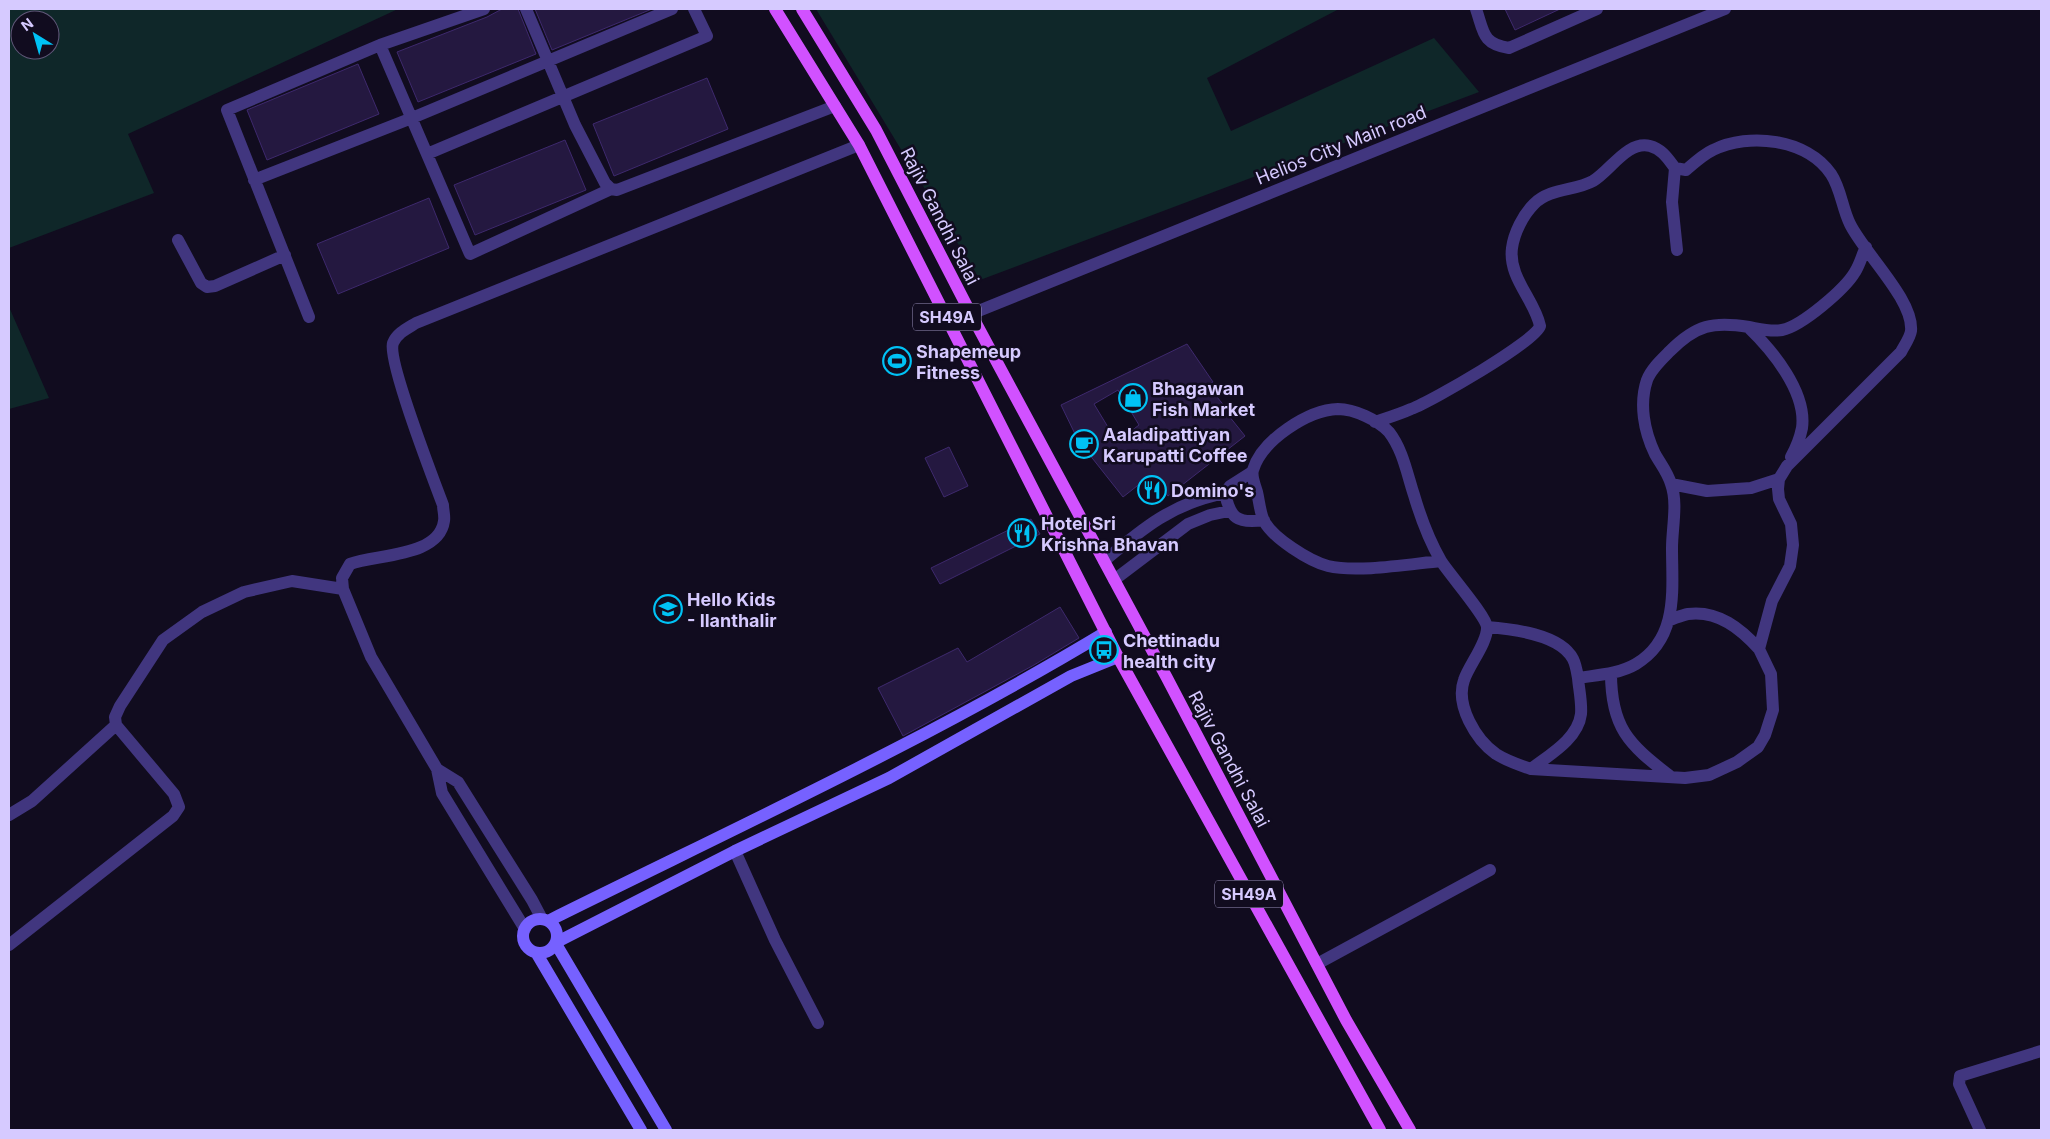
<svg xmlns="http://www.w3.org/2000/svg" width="2050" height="1139" font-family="Inter,sans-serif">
<rect width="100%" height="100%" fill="#110c1f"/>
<path fill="#0f2729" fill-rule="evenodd" d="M 9,9 L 398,9 L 128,134 L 154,193 L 9,248 ZM 20,20 L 50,20 L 50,50 L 20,50 Z
M 816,9 L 1339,9 L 1207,78 L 1231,131 L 1434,38 L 1479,92 L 980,280 Z
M 9,307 L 49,398 L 9,409 Z"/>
<path fill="#241840" stroke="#3e296d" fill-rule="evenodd" d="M 502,9 L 518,9 L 536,54 L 418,102 L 397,52 L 487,17 Z
M 535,9 L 652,9 L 552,50 Z
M 1505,9 L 1560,9 L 1515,30 Z
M 358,64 L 379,114 L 267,160 L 247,110 Z
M 707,78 L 728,129 L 614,176 L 593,124 Z
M 565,140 L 586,190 L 475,235 L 454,185 Z
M 429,198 L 449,248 L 338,294 L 317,244 Z
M 1187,344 L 1213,382 L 1207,385 L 1231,414 L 1229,416 L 1245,436 L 1168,496 L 1151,475 L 1123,497 L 1089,454 L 1085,456 L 1074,437 L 1076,436 L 1061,405 ZM 1118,390 L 1139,425 L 1117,442 L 1094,404 Z
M 949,447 L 968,486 L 944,497 L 925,458 Z
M 1031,519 L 1040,534 L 940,584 L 931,568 Z
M 1060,607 L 1079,638 L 1034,665 L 903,736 L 878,688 L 958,648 L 967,662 Z"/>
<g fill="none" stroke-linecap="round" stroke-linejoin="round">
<path stroke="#41367f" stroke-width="12" d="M 526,9 L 575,125 L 605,183 L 611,189
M 1476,9 C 1484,32 1482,44 1509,48 L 1597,9
M 380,45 L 470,254 L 611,189 L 617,190 L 835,106
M 427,154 L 707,36 L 694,9
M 1675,168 L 1672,202 L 1677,250
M 254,180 L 412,118 L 672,9
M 178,240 L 201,283 L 207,287 L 215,286 L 285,255
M 971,314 L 1725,9
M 309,317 L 227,110 L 380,45 L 484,9
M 1748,327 C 1772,350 1807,392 1802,428 C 1800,438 1796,448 1791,457
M 1375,422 C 1387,418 1400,414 1411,409 C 1432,401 1535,342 1540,326 C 1535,300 1508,278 1512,248 C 1514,233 1523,215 1534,204 C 1550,188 1575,191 1593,181 C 1610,171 1628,140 1650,146 C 1662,149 1668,159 1675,168 L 1686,170 C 1694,163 1704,154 1713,150 C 1749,132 1807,139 1831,174 C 1841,189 1842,208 1850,224 C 1864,253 1914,300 1911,331 C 1910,338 1904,346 1901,352 L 1787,466 L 1779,479 L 1778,489 L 1779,499 L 1791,524 L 1793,545 L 1790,566 L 1772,601 L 1759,649 L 1771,674 L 1773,710 L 1765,735 L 1758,747 L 1737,762 L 1709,775 L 1685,778 L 1531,769 C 1519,765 1507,761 1496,754 C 1476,740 1455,705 1464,680 C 1469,665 1488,642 1487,627 C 1486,616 1450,575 1441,561 C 1410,564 1357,573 1328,566 C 1309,561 1273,538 1264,521 C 1260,513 1259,500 1257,492 C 1255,485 1251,476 1253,470 C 1262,440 1308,410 1338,409 C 1354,409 1378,420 1389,432 C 1403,450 1407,474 1414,495 C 1421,519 1429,540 1441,561
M 1252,472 L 1230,486 L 1225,493 C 1230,518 1237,524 1264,520
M 1671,484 L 1707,491 L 1751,488 L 1779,479
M 1104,561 C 1143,528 1173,503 1225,493
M 1114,580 L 1188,524 L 1210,515 L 1229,511
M 1670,620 C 1676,618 1682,615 1688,614 C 1718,610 1741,629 1759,649
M 1487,627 C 1512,629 1560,634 1573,659 C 1576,665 1577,672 1578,678 C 1597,675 1619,674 1636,664 C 1679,638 1672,590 1672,548 C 1672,528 1678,503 1671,484 C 1668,473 1660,463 1655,454 C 1644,431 1639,404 1647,380 C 1651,369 1662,359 1670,351 C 1696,325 1713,321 1749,327 C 1760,329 1771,332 1782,330 C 1802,326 1845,289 1855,272 C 1860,264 1862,255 1866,247
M 1611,673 C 1611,727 1628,744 1670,776
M 437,769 L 458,782 L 532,900 L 542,919
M 1531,769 C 1549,755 1578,739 1581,714 C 1582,702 1579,690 1578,678
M 9,815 L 32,801 L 116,725
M 735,851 L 775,940 L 818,1023
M 525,929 L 442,793 L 437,769 L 371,657 L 343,589 L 342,578 L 350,564 C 377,554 439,557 444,521 C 445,516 443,510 443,505 C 434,481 387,359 393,343 C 397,333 408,328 416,323 L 859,145
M 9,945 L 173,816 L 179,807 L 174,794 L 116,725 L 115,717 L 120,706 L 163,640 L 202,612 L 244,592 L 292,581 L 343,589
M 1317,964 L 1490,870
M 1980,1130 L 1959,1084 L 1960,1076 L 2041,1051"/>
<path stroke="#7661ff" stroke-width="12" d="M523 936a17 17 0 1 1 34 0a17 17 0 1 1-34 0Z
M 548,921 C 735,828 927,740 1106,632
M 557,942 L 735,851 L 889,778 L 1071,676 L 1118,657
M 556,944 L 666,1130
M 537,954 L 641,1130"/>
<path stroke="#d151ff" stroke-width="12" d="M 775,9 L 859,145 L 1118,657 L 1380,1130
M 802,9 L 876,130 L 971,314 L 1167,678 L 1346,1020 L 1410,1130"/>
</g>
<defs>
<symbol id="stadium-ring" viewBox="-11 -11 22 22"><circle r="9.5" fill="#110c1f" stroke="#00c2f5" stroke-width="1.5"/><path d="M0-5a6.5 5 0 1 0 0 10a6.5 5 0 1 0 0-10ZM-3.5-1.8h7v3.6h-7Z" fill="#00c2f5"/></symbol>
<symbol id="shop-ring" viewBox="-11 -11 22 22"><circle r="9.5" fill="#110c1f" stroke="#00c2f5" stroke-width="1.5"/><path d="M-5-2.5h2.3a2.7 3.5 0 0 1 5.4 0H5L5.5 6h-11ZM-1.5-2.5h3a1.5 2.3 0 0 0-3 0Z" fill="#00c2f5"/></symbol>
<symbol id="cafe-ring" viewBox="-11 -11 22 22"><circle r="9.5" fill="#110c1f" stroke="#00c2f5" stroke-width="1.5"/><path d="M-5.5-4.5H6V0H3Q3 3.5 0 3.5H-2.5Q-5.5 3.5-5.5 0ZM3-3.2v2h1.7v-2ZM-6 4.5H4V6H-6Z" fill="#00c2f5"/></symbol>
<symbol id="restaurant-ring" viewBox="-11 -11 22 22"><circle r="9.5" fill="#110c1f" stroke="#00c2f5" stroke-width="1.5"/><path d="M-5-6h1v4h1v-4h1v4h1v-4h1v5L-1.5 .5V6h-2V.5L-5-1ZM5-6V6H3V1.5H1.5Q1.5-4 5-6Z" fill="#00c2f5"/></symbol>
<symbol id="school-ring" viewBox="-11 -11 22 22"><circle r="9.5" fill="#110c1f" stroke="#00c2f5" stroke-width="1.5"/><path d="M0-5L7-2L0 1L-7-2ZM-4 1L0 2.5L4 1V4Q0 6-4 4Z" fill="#00c2f5"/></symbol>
<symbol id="bus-ring" viewBox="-11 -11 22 22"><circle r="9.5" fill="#110c1f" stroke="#00c2f5" stroke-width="1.5"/><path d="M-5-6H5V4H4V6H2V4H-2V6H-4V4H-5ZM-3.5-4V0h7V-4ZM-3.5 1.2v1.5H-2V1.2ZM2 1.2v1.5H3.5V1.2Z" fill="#00c2f5"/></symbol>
</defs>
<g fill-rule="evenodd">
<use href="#stadium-ring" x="881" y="345" width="32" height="32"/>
<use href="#shop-ring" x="1117" y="382" width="32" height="32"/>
<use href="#cafe-ring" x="1068" y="428" width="32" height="32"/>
<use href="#restaurant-ring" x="1136" y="474" width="32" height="32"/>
<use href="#restaurant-ring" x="1006" y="517" width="32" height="32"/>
<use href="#school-ring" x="652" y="593" width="32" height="32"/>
<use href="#bus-ring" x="1088" y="634" width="32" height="32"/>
</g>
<g text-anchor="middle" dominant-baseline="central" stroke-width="5" stroke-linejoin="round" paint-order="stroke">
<g fill="#110c1f" stroke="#9b91bc" stroke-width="1">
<rect x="913" y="303.5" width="68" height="27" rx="4"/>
<rect x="1215" y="880.5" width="68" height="27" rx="4"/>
</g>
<g font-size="16" font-weight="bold" fill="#d6caff">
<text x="947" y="317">SH49A</text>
<text x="1249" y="894">SH49A</text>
</g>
<g font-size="18" fill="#d6caff" stroke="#110c1f">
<text transform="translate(1341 145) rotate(-22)">Helios City Main road</text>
<text transform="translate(940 216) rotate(63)">Rajiv Gandhi Salai</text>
<text transform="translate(1229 759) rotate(62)">Rajiv Gandhi Salai</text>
</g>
<g font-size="18" font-weight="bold" fill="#d6caff" stroke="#110c1f" text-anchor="start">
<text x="916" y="351">Shapemeup<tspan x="916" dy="21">Fitness</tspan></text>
<text x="1152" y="388">Bhagawan<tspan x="1152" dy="21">Fish Market</tspan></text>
<text x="1103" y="434">Aaladipattiyan<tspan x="1103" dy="21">Karupatti Coffee</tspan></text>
<text x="1171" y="490">Domino's</text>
<text x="1041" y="523">Hotel Sri<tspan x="1041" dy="21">Krishna Bhavan</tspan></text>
<text x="687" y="599">Hello Kids<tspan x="687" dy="21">- Ilanthalir</tspan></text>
<text x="1123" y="640">Chettinadu<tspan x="1123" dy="21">health city</tspan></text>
</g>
</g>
<rect width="2050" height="1139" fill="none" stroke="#d6caff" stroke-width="20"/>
<g transform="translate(35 35) rotate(323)"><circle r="24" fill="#110c1f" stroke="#605879"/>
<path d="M0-4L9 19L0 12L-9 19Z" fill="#00c2f5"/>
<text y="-8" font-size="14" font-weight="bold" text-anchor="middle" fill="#d6caff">N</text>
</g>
</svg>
